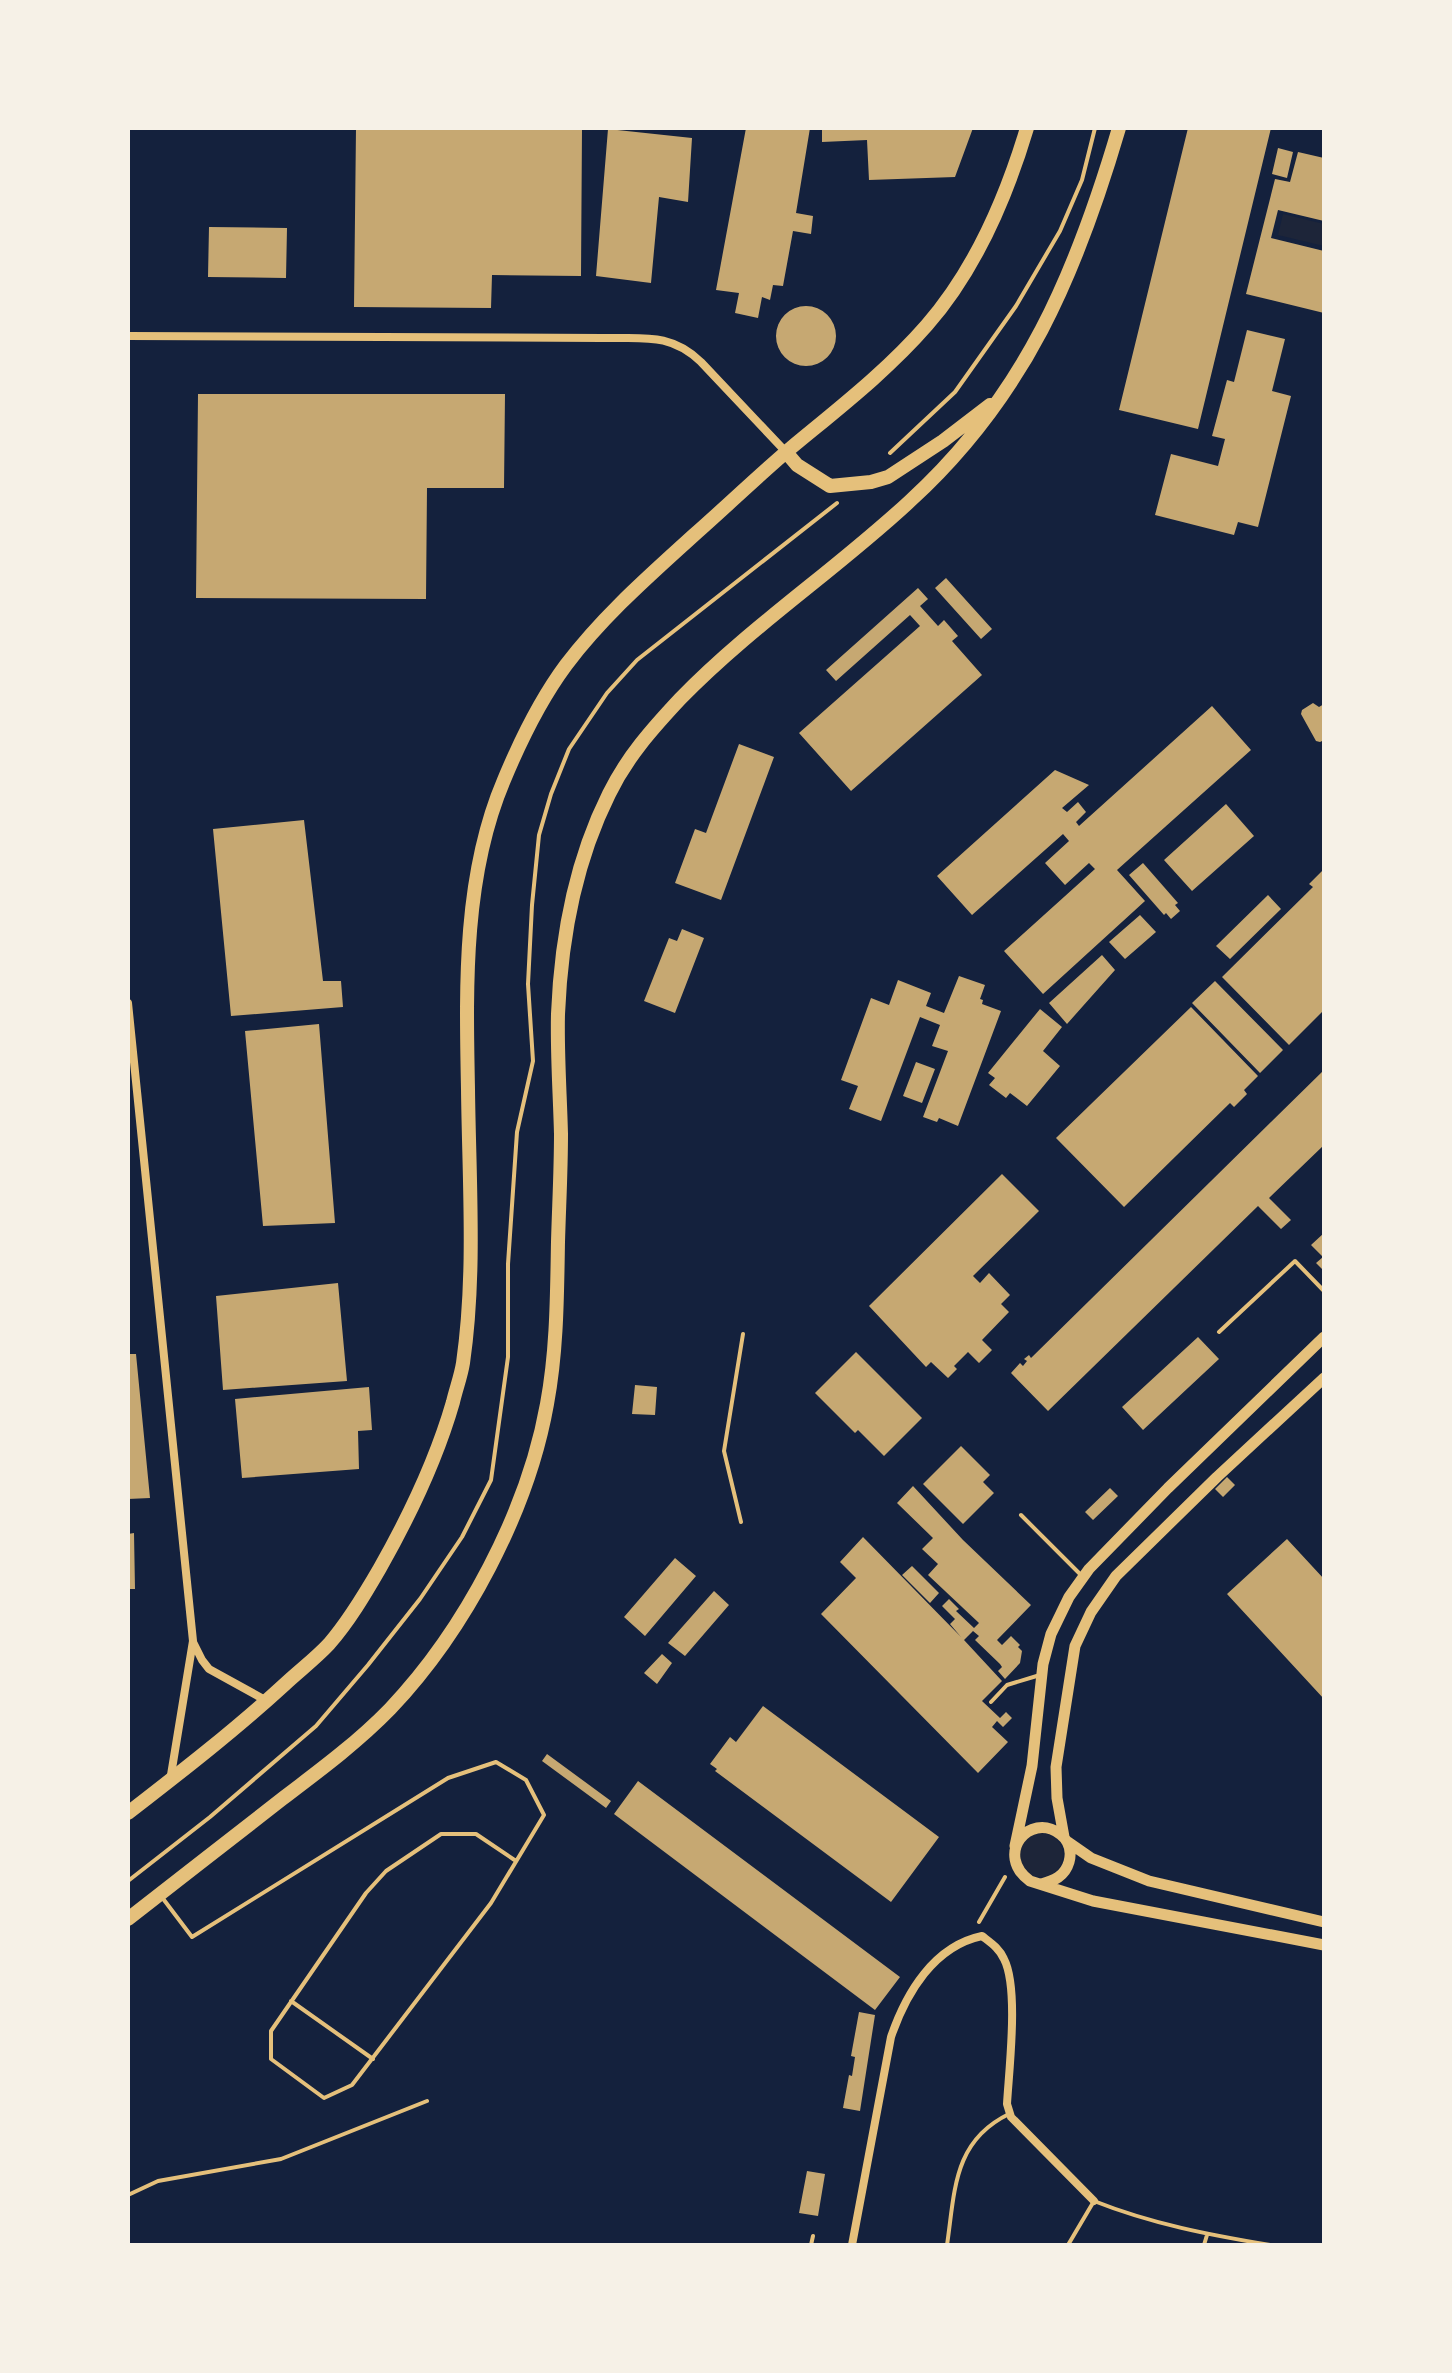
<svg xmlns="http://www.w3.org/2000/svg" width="1452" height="2373" font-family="Poppins,sans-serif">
<rect width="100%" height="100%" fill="#14213d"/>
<path fill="#1d2539" d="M 1283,214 L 1324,224 L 1324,246 L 1278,235 Z
M1019 1855a22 22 0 1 1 44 0a22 22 0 1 1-44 0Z"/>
<path fill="#c6a872" d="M 356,128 L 582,128 L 581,276 L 492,275 L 491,308 L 354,307 Z
M 746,128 L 810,128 L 796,213 L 813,216 L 811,234 L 793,231 L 783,286 L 773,285 L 770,300 L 762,297 L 758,318 L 735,313 L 739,293 L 716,290 Z
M 822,128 L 973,128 L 955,177 L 869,180 L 867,140 L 822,142 Z
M 1188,128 L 1271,128 L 1198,429 L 1119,410 Z
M 608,129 L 692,138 L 688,202 L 659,197 L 651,283 L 596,276 Z
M 1278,148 L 1293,152 L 1287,178 L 1272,174 Z
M 1298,152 L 1324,158 L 1324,221 L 1278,210 L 1271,238 L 1324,251 L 1324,313 L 1246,294 L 1275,179 L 1290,182 Z
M 209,227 L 287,228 L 286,278 L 208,277 Z
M776 336a30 30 0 1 1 60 0a30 30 0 1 1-60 0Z
M 1247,330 L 1285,339 L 1272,391 L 1291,396 L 1258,527 L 1238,522 L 1234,535 L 1155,515 L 1171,454 L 1218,466 L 1225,439 L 1212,436 L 1227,380 L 1234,382 Z
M 198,394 L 505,394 L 504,488 L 427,488 L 426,599 L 196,598 Z
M 946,578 L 992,629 L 981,639 L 935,588 Z
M 918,588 L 928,599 L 920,606 L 938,626 L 944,620 L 958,636 L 952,641 L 982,675 L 851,791 L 799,733 L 920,626 L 910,615 L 836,681 L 826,670 Z
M 1313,703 L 1319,707 L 1324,704 L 1324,740 L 1320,742 L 1316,741 L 1301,714 L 1302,710 Z
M 1212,706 L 1251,750 L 1117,870 L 1145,901 L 1043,994 L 1004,951 L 1095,869 L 1089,863 L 1065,885 L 1045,863 L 1069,841 L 1063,834 L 972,915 L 937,876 L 1055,770 L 1089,785 L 1062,808 L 1067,812 L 1078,802 L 1086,812 L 1076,822 L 1079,826 Z
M 739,744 L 774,757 L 721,900 L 675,883 L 695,829 L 706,833 Z
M 1226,804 L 1254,836 L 1192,891 L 1164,860 Z
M 304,820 L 323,981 L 341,981 L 343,1007 L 231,1016 L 213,829 Z
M 1143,863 L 1178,903 L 1175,905 L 1180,911 L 1171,919 L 1166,913 L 1164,915 L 1129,875 Z
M 1324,869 L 1324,1010 L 1289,1045 L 1222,977 L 1313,887 L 1309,884 Z
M 1268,895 L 1281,909 L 1230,959 L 1216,946 Z
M 1140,915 L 1156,932 L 1125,959 L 1109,942 Z
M 682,929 L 704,938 L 675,1013 L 644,1001 L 669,938 L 677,941 Z
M 1102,955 L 1115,970 L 1067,1024 L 1049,1003 Z
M 959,976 L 985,985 L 980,999 L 983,1000 L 982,1004 L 1001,1011 L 958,1126 L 939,1118 L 937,1122 L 923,1117 L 948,1051 L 932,1046 L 940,1025 L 920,1017 L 881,1121 L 849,1109 L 858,1086 L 841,1080 L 871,998 L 889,1005 L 898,980 L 931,993 L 926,1006 L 944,1013 Z
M 1215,981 L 1283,1050 L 1260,1073 L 1192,1003 Z
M 1191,1007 L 1258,1076 L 1244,1090 L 1247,1094 L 1234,1107 L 1230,1103 L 1124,1207 L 1056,1138 Z
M 1040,1009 L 1062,1027 L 1043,1051 L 1060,1066 L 1027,1106 L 1010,1093 L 1006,1098 L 989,1085 L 995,1078 L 988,1073 Z
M 319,1024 L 335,1223 L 263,1226 L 245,1031 Z
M 916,1062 L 935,1069 L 922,1103 L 903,1096 Z
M 1324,1070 L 1324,1145 L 1269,1198 L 1291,1220 L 1281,1229 L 1258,1206 L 1048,1411 L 1011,1373 L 1020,1363 L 1023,1366 L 1027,1361 L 1024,1359 L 1029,1355 L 1031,1358 Z
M 1002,1174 L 1039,1211 L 973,1276 L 980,1283 L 989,1273 L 1010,1295 L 1001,1304 L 1009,1312 L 982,1340 L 992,1350 L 979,1363 L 968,1352 L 954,1366 L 957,1369 L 948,1378 L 931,1362 L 926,1367 L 869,1306 Z
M 1324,1233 L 1324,1271 L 1316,1263 L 1323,1257 L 1311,1245 Z
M 338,1283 L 347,1381 L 223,1390 L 216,1296 Z
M 1198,1337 L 1219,1359 L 1143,1430 L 1122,1407 Z
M 856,1352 L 922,1418 L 884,1456 L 858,1430 L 855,1433 L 815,1393 Z
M 128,1354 L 136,1354 L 150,1498 L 128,1499 Z
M 635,1385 L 657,1387 L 655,1415 L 632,1414 Z
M 369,1387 L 372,1430 L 358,1431 L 359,1469 L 242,1478 L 235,1399 Z
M 961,1446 L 990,1475 L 983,1482 L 994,1493 L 963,1524 L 923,1484 Z
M 1227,1477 L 1235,1485 L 1223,1497 L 1215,1489 Z
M 913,1486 L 963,1540 L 1031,1605 L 997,1640 L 1002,1645 L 1011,1636 L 1020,1645 L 1018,1647 L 1022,1651 L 1020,1663 L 1005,1679 L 998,1671 L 1002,1667 L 1000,1664 L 975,1640 L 979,1636 L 973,1631 L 964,1640 L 1002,1681 L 982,1701 L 1000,1718 L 1006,1712 L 1012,1718 L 1003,1727 L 997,1721 L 992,1727 L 1008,1742 L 978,1773 L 821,1614 L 856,1578 L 840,1562 L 863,1537 L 961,1637 L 950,1624 L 955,1619 L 942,1606 L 949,1599 L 959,1609 L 956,1611 L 974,1628 L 979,1623 L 928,1575 L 938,1564 L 922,1549 L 933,1538 L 897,1503 Z
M 1110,1488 L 1118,1496 L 1093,1520 L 1085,1512 Z
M 134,1533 L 135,1589 L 128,1589 L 128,1534 Z
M 1287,1539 L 1324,1579 L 1324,1699 L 1227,1594 Z
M 675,1558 L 696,1576 L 645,1636 L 624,1617 Z
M 912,1566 L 939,1593 L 930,1603 L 902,1575 Z
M 714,1591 L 729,1605 L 685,1656 L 668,1643 Z
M 662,1654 L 672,1663 L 657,1684 L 644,1673 Z
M 763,1706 L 939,1837 L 891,1902 L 715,1771 L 717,1769 L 710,1764 L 730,1737 L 736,1742 Z
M 547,1754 L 611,1801 L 606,1808 L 542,1761 Z
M 638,1781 L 900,1977 L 875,2010 L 614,1814 Z
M 859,2012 L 875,2015 L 860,2111 L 843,2108 L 849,2075 L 852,2076 L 855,2057 L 851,2056 Z
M 807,2171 L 825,2174 L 818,2216 L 799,2213 Z"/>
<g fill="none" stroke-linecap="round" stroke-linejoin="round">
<path stroke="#e5c07b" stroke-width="4" d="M 890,453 L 955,392 L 1016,306 L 1060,231 L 1082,180 L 1095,128
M 128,1881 L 210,1817 L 316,1726 L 368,1665 L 420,1599 L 462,1537 L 491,1480 L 508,1357 L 508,1264 L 517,1132 L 533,1061 L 528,984 L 532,905 L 539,835 L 551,794 L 569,749 L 607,693 L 637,660 L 837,503
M 979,1922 L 1005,1877"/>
<path stroke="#e5c07b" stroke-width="4" d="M 1219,1332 L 1295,1261 L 1324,1291
M 1021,1515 L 1082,1576
M 741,1522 L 724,1451 L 743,1334
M 991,1702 L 1007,1685 L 1040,1675
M 161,1896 L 192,1937 L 448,1778 L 496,1762 L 526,1780 L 544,1815 L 491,1903 L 352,2085 L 324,2098 L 271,2059 L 271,2031 L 366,1893 L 386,1871 L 441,1834 L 476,1834 L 516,1861
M 291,2001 L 373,2059
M 128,2195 L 158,2181 L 281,2159 L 427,2101
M 811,2245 L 813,2236
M 947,2245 C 955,2191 953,2141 1009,2114
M 1068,2245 L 1094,2201 C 1152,2224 1210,2235 1270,2245
M 1204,2245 L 1207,2235"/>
<path stroke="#e5c07b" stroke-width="8" d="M 128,336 L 602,338 C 642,339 670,332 701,362 L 786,452
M 128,1003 L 193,1641 L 170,1781
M 193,1642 L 202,1660 L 209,1669 L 267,1701
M 852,2245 L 891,2037 C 906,1993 934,1946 982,1936 C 991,1943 999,1948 1004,1959 C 1019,1988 1009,2069 1007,2104 L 1011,2117 L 1094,2201"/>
<path stroke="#e5c07b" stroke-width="11" d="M 1064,1837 L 1057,1798 L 1056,1767 L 1075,1646 L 1091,1612 L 1116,1576 L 1217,1477 L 1324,1378
M 1068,1842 L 1091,1858 L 1149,1881 L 1324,1922
M 1015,1846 L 1032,1766 L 1043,1664 L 1051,1634 L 1069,1597 L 1089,1569 L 1168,1488 L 1324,1337
M 1041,1884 C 1054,1881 1065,1876 1069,1862 C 1072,1851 1069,1841 1060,1834 C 1029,1811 994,1855 1030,1881 L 1093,1901 L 1324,1945"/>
<path stroke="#e5c07b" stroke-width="14" d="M 786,452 L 797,465 L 830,486 L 871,482 L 888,477 L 943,441 L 990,405
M 128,1813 C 181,1772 235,1730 284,1685 C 299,1671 316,1658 329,1644 C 349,1621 365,1594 380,1568 C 410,1515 436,1461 453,1402 C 456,1389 461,1376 463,1363 C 476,1273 469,1180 468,1089 C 466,987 463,876 504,780 C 521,739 540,700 566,665 C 603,616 649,576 694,535 C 727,506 759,475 792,447 C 839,408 887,371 927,325 C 976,269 1006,198 1027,128
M 128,1919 C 179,1879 231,1839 282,1799 C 319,1771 358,1742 390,1709 C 465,1630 528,1511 547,1404 C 557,1350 557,1296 558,1242 C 559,1206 561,1170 561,1134 C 560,1094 557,1054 558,1014 C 561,939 575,862 609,794 C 627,757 652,729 680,699 C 751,626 836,570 910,501 C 1025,396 1076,274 1119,128"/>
</g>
<rect width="1452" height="2373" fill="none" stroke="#f6f1e7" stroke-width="260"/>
</svg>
